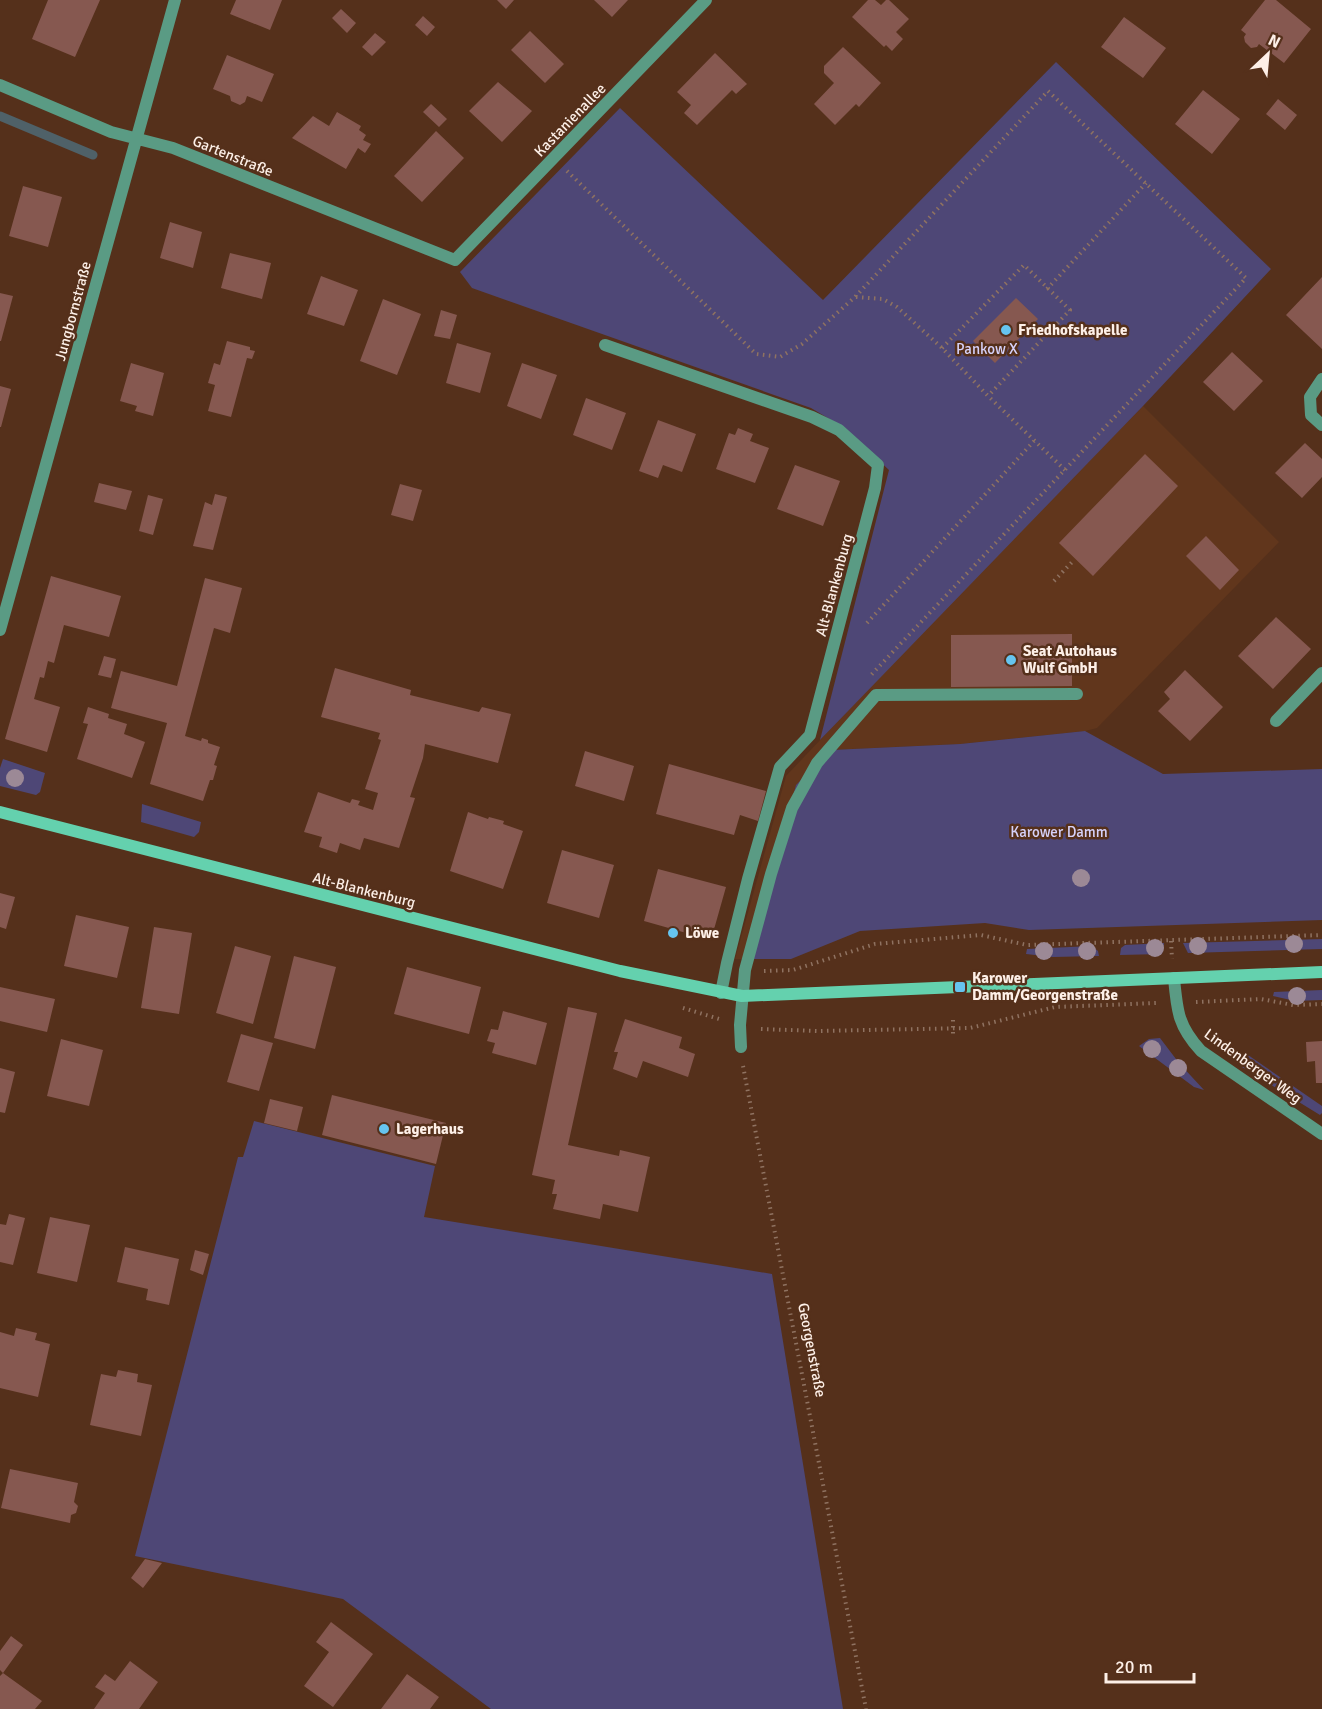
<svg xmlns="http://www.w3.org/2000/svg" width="1322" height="1709" font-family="Signika,sans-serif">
<rect width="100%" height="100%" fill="#55301b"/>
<path fill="#61361c" d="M 1143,406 L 1279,542 L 1097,728 L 1085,731 L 960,744 L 831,750 L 751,959 L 735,959 L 786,776 L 954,599 Z"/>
<path fill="#4e4776" d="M 1056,62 L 1271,269 L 1143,406 L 820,740 L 889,470 L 843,427 L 811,408 L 472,288 L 460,272 L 620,108 L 823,300 Z
M 1085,731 L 1163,774 L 1322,769 L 1322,920 L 1029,930 L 985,923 L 860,931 L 791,959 L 751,959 L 796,785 L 831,750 L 960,744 Z
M 3,759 L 45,773 L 40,792 L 36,795 L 0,786 L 0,768 Z
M 142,804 L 201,822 L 199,832 L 194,837 L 141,822 Z
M 1322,939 L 1322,949 L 1188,953 L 1183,943 Z
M 1164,943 L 1162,954 L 1120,955 L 1121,948 L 1125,945 Z
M 1092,946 L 1098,951 L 1099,956 L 1053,957 L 1026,954 L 1027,949 Z
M 1322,990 L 1322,1000 L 1295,1001 L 1273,996 L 1274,992 Z
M 1160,1038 L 1179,1063 L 1204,1090 L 1194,1087 L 1139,1046 L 1149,1039 Z
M 1248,1055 L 1322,1106 L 1322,1113 L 1320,1115 L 1242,1067 Z
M 254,1121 L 435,1166 L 424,1217 L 772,1274 L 843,1709 L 491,1709 L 343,1599 L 135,1556 L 238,1157 L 243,1157 Z"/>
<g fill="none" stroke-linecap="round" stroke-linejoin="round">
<path stroke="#4f6168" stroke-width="9" d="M 0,116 L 93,155"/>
</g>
<path fill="#865850" d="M 48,0 L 100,0 L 75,57 L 32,39 Z
M 236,0 L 282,0 L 270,30 L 230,14 Z
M 497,0 L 514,0 L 506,9 Z
M 594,0 L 628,0 L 612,17 Z
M 868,0 L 875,0 L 881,5 L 886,0 L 889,0 L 909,19 L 896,32 L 903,39 L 892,51 L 886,45 L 884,47 L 852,17 Z
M 1265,0 L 1276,0 L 1311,29 L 1284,63 L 1259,44 L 1257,47 L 1251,48 L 1245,42 L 1244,37 L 1246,34 L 1241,30 Z
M 341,9 L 356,23 L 347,33 L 332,18 Z
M 423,16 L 435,27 L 427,36 L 415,25 Z
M 1124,17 L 1166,48 L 1143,78 L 1101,47 Z
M 530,31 L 564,64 L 545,83 L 511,50 Z
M 375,33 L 386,42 L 372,56 L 362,47 Z
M 843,47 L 881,83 L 859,107 L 856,104 L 835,125 L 814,104 L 834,83 L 824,73 L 824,66 Z
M 715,53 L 747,84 L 736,94 L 732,90 L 697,125 L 684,113 L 691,105 L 677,92 Z
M 227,55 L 274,74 L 262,102 L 247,96 L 245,102 L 240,105 L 231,101 L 230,96 L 213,89 Z
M 498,82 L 532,111 L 502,142 L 469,111 Z
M 1203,90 L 1240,119 L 1212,154 L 1175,124 Z
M 1278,99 L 1297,115 L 1285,130 L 1266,114 Z
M 431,104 L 447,119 L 439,127 L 423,112 Z
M 337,112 L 361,126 L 359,130 L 366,135 L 363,140 L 371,144 L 365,153 L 358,148 L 346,169 L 292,138 L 313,116 L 329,126 Z
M 436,131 L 464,158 L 422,202 L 394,176 Z
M 23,186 L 62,197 L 48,247 L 9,236 Z
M 170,222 L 202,232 L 193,268 L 160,258 Z
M 230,253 L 271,263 L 262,299 L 221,288 Z
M 321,276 L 358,290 L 344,326 L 307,314 Z
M 1322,277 L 1322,349 L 1286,315 Z
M 0,293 L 13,296 L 1,341 L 0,341 Z
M 1016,298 L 1038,319 L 995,363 L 973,341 Z
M 383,299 L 421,314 L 397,375 L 360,361 Z
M 441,310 L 457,315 L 450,339 L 434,336 Z
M 227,341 L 250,347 L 250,350 L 255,351 L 252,359 L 247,358 L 231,417 L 208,411 L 215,385 L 208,383 L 214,363 L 220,365 Z
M 457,343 L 491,353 L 480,393 L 446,383 Z
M 1232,352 L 1263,381 L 1234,411 L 1203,382 Z
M 131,363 L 164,373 L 153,416 L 135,411 L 137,406 L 120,401 Z
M 522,363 L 557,375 L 541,419 L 507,406 Z
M 0,386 L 11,389 L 1,427 L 0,427 Z
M 586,398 L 626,413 L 612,450 L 573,435 Z
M 658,420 L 696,434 L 682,472 L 663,465 L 658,478 L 639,471 Z
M 738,428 L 753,434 L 750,441 L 769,448 L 755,483 L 716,469 L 729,433 L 735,435 Z
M 1305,443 L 1322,459 L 1322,477 L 1302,498 L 1275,473 Z
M 1145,454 L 1178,486 L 1093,576 L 1059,543 Z
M 795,465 L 840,481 L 823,526 L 777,509 Z
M 99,483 L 132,491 L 126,510 L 94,502 Z
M 400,484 L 422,490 L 413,521 L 391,515 Z
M 215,494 L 227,497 L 213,550 L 193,546 L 205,502 L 212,505 Z
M 148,495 L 163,499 L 153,535 L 139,531 Z
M 1206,536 L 1239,570 L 1220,590 L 1186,556 Z
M 51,576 L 121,596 L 109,637 L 64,625 L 54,663 L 48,661 L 44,678 L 40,677 L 34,699 L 60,707 L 47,752 L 5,739 Z
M 205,578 L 242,588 L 230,633 L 214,628 L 185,736 L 201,741 L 202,738 L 208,740 L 208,743 L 220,747 L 214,765 L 217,766 L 213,780 L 210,780 L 203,801 L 150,784 L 167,723 L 111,708 L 121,671 L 177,686 Z
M 1276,617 L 1311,649 L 1273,689 L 1238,656 Z
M 1072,634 L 1072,686 L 951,687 L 951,635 Z
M 104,656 L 116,659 L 111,678 L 98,675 Z
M 335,668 L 411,690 L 410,695 L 479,712 L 482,707 L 511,714 L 498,763 L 425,744 L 423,758 L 410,797 L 415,798 L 399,848 L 364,838 L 360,850 L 340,843 L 337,853 L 319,847 L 322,837 L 304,832 L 318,792 L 350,803 L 352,799 L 360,801 L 358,805 L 373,810 L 378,793 L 365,789 L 381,740 L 378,739 L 380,733 L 321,717 Z
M 1185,670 L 1223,707 L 1190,741 L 1158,711 L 1170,699 L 1164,692 Z
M 88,707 L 109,714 L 108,718 L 127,724 L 124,734 L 145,742 L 132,778 L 77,759 L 88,724 L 83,723 Z
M 585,751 L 634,766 L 624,801 L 575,786 Z
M 669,764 L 766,791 L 758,821 L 740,815 L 734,835 L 656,814 Z
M 468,812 L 488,819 L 489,817 L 504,821 L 503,824 L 523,831 L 503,889 L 450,871 Z
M 562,850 L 614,865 L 599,918 L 547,903 Z
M 658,869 L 726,887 L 711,940 L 644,921 Z
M 0,893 L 15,897 L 6,929 L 0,927 Z
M 76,915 L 129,927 L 117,978 L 64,966 Z
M 154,927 L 192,933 L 179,1014 L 141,1008 Z
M 235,946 L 271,956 L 253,1024 L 216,1013 Z
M 294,956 L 336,967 L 315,1049 L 274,1038 Z
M 407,967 L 481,987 L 469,1034 L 394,1014 Z
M 0,987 L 55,999 L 47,1032 L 0,1021 Z
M 568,1007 L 597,1013 L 568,1145 L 619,1156 L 620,1150 L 650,1157 L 638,1212 L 603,1204 L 600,1219 L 553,1209 L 557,1194 L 552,1194 L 555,1180 L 532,1175 Z
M 503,1011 L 547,1023 L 536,1065 L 492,1053 L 495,1043 L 487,1041 L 491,1029 L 498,1030 Z
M 625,1019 L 682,1037 L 679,1048 L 695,1054 L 688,1077 L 643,1061 L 637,1078 L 613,1069 L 618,1052 L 614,1052 Z
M 241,1034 L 273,1043 L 259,1091 L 227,1082 Z
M 61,1039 L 103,1050 L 89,1106 L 47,1096 Z
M 1322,1041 L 1322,1083 L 1316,1083 L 1315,1061 L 1307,1062 L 1306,1042 Z
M 0,1068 L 15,1072 L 5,1113 L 0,1112 Z
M 332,1095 L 446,1123 L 436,1164 L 322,1135 Z
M 270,1099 L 303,1107 L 297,1131 L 264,1123 Z
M 9,1214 L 25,1218 L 13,1265 L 0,1262 L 0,1224 L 6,1225 Z
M 50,1217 L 90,1225 L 77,1282 L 37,1273 Z
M 125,1247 L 179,1259 L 169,1305 L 146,1300 L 148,1289 L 117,1282 Z
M 195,1250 L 209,1254 L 203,1275 L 190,1270 Z
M 16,1328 L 37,1333 L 35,1340 L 50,1344 L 38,1397 L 0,1388 L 0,1332 L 14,1336 Z
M 118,1370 L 138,1374 L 137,1382 L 152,1385 L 141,1436 L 90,1425 L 101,1374 L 116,1377 Z
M 10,1469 L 78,1483 L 74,1502 L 78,1506 L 76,1513 L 71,1515 L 70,1523 L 1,1508 Z
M 145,1559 L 162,1563 L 143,1588 L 131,1578 Z
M 331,1622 L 373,1654 L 333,1707 L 304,1686 L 329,1652 L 316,1642 Z
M 11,1636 L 23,1645 L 3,1673 L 0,1670 L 0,1651 Z
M 130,1661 L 158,1682 L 139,1709 L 94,1709 L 105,1693 L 95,1687 L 105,1674 L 115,1681 Z
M 3,1673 L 42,1701 L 35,1709 L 0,1709 L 0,1676 Z
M 407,1674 L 439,1697 L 430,1709 L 381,1709 Z"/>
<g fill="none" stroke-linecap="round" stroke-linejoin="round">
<path stroke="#8f7261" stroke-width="4" stroke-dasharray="1.5 4.5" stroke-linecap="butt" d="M 567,171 L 756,354 L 780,357 L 802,344 L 855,297 L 1048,91 L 1246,278 L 871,675
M 1047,289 L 1146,183
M 856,297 L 883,299 L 897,307 L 942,348 L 988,396 L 1065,470
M 942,348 L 1024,265 L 1070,310 L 988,396
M 1054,581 L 1074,560
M 867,623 L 1034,441
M 1171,941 L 1172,959
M 764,971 L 793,970 L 875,944 L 981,935 L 1027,945 L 1322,935
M 1196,1002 L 1261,999 L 1293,1005 L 1322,1004
M 683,1008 L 719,1019
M 953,1020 L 953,1034
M 761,1029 L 817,1031 L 970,1028 L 1055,1007 L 1156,1003
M 743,1066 L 866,1709"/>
<path stroke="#5a9b84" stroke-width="12" d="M 605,345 L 812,417 L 839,430 L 878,465 L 875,488 L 810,735 L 780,767 L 748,879 L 727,963 L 721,993
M 741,1047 L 740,1025 L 745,970 L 771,874 L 792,808 L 817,763 L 876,695 L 1077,694"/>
<path stroke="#5a9b84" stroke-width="12" d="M 0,85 L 111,132 L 173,148 L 455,260 L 706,0
M 1322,379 L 1310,397 L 1311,415 L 1322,425
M 0,630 L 175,0
M 1276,721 L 1322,673
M 1174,978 C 1177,1011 1178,1026 1201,1051 L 1322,1134"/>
<path stroke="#64d1ae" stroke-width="12" d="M 0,812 L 620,971 L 742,996 L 1322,972"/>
</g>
<g fill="#9c8996">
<circle cx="15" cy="778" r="9"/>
<circle cx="1081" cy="878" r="9"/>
<circle cx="1294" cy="944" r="9"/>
<circle cx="1198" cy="946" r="9"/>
<circle cx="1155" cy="948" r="9"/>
<circle cx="1044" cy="951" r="9"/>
<circle cx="1087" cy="951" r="9"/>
<circle cx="1297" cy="996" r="9"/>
<circle cx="1152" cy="1049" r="9"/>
<circle cx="1178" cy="1068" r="9"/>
</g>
<g fill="#66c4ef" stroke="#55301b" stroke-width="2">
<circle cx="1006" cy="330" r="6"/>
<circle cx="1011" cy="660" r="6"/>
<circle cx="673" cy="933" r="6"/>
<rect x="954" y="981" width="12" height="12" rx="3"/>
<circle cx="384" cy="1129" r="6"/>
</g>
<g text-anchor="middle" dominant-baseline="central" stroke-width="5" stroke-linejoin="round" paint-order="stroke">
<g font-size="15" fill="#fdefe7" stroke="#55301b">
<text transform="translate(570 120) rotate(-46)">Kastanienallee</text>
<text transform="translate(233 156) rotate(22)">Gartenstraße</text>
<text transform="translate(73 311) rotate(-75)">Jungbornstraße</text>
<text transform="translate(834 585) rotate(-75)">Alt-Blankenburg</text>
<text transform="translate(364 890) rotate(14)">Alt-Blankenburg</text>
<text transform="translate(1253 1066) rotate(36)">Lindenberger Weg</text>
<text transform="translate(812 1350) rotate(79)">Georgenstraße</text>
</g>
<g font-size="15" font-weight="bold" fill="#fdefe7" stroke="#55301b" text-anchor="start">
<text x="1018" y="330">Friedhofskapelle</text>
<text x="1023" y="651">Seat Autohaus<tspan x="1023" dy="17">Wulf GmbH</tspan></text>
<text x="685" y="933">Löwe</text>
<text x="972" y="978">Karower<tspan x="972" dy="17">Damm/Georgenstraße</tspan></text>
<text x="396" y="1129">Lagerhaus</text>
</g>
<g font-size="15" fill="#d6d2fa" stroke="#55301b">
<text x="987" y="349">Pankow X</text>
<text x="1059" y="832">Karower Damm</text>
</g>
</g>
<g transform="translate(1268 54) rotate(26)" stroke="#55301b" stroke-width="4.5" paint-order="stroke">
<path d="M0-4.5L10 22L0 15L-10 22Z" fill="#fdefe7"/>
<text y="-9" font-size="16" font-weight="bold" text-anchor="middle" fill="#fdefe7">N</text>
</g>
<path d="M1106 1673v9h88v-9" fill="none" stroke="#fdefe7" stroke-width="3"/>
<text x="1115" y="1673" font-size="18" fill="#fdefe7" stroke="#55301b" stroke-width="4.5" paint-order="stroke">20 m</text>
</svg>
